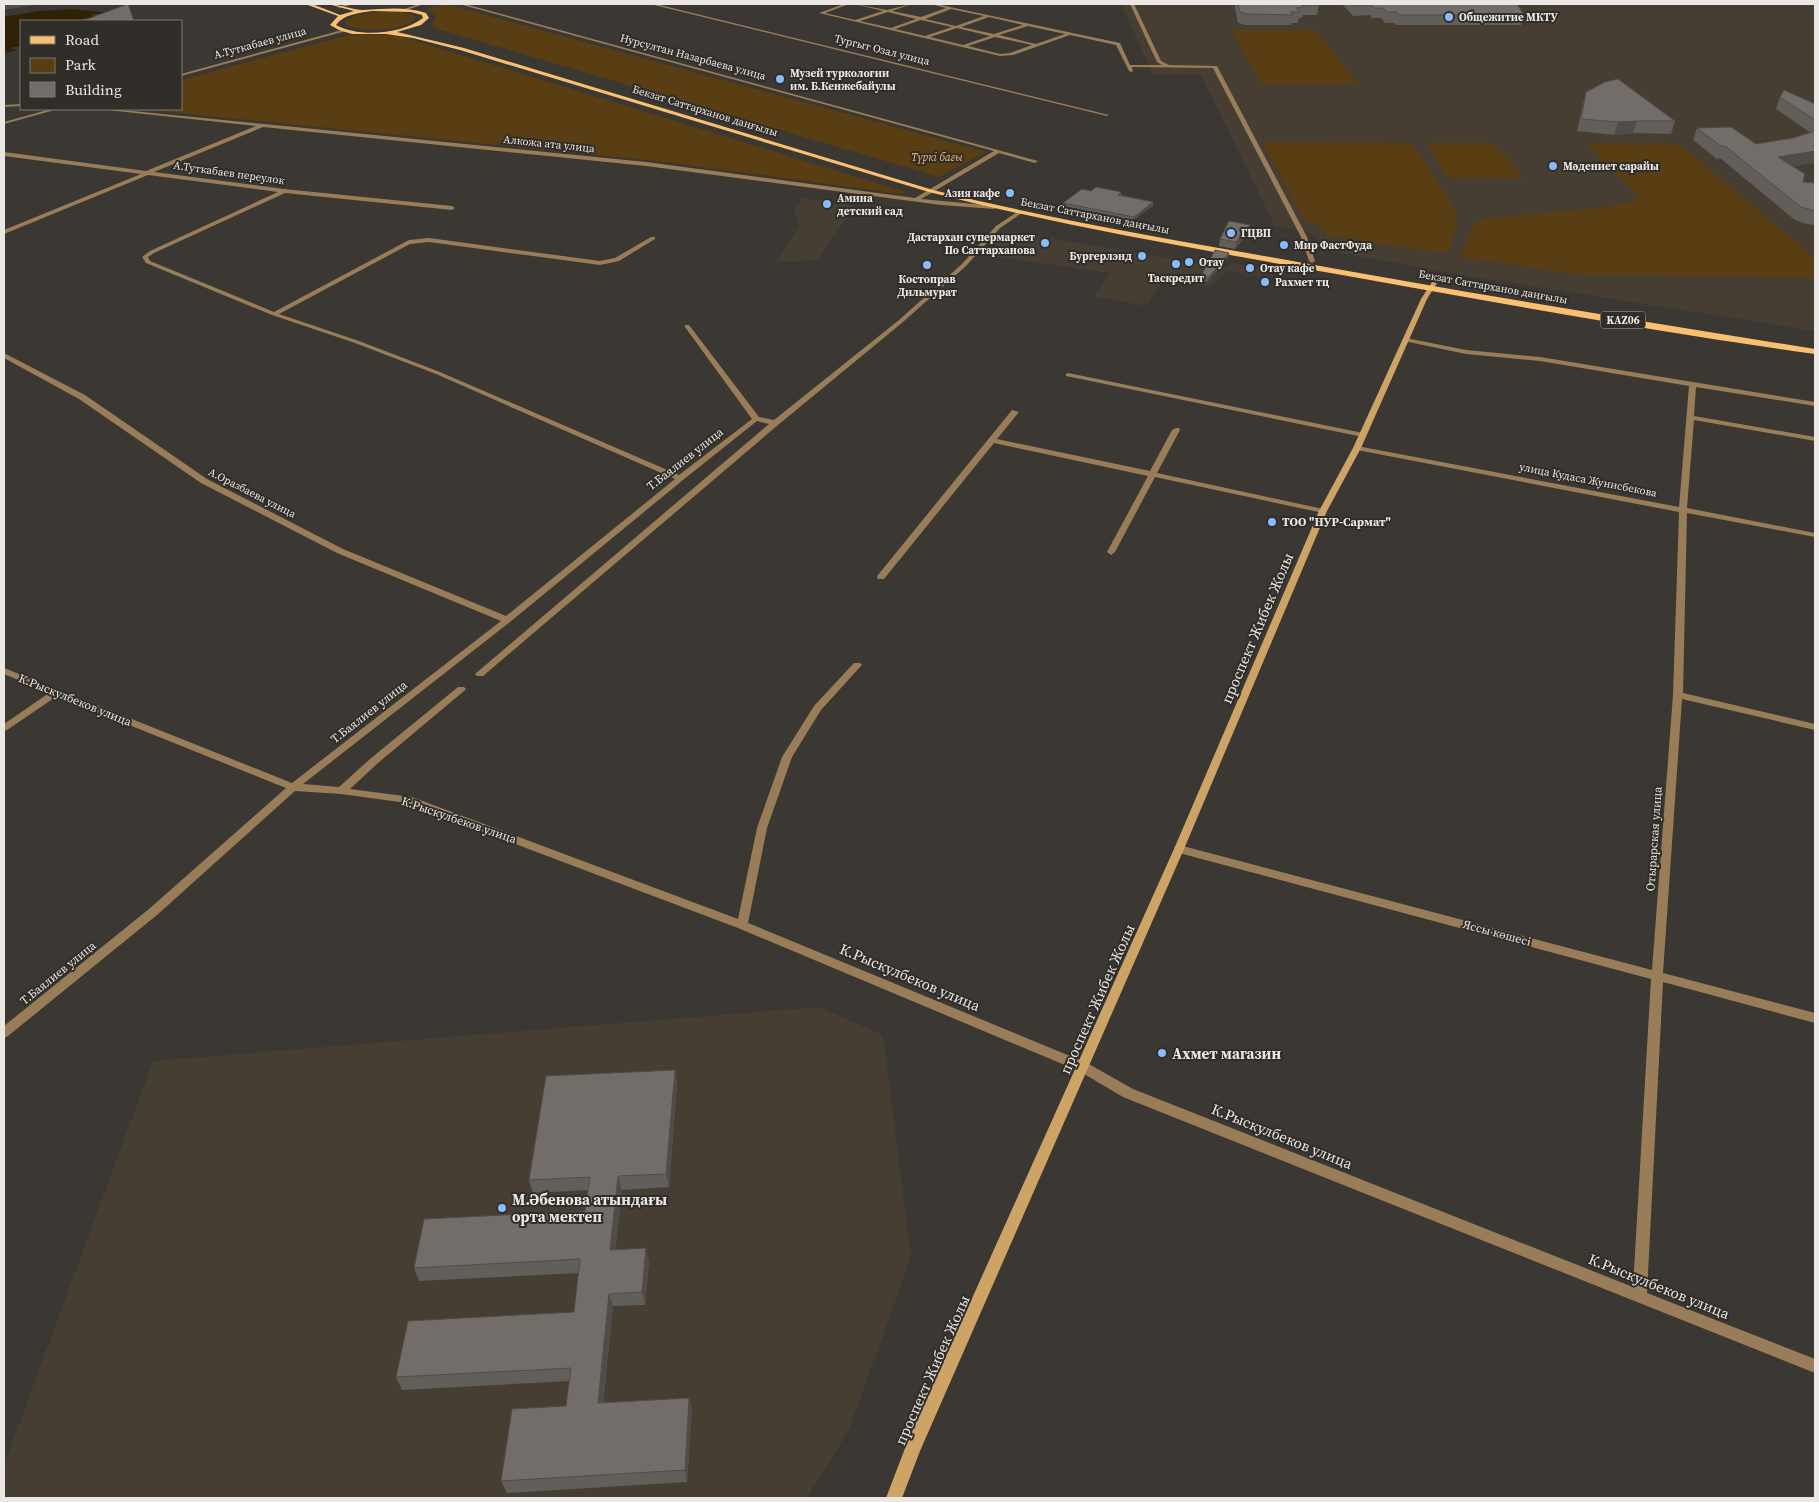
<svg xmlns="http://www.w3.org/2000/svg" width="1819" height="1502" font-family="'Source Serif 4',serif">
<rect width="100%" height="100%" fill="#3b3732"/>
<path fill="#463e33" d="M 1121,4 L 1815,4 L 1815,331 L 1462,275 L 1324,250 L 1315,235 L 1309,234 L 1308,231 L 1275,226 L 1201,75 L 1153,75 Z
M 802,198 L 855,206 L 817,260 L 777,262 L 799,226 L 794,208 Z
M 1004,230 L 1225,268 L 1231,263 L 1266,269 L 1260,277 L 1227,271 L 1210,287 L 1163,280 L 1146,306 L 1094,296 L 1109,273 L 985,255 Z
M 819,1007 L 883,1035 L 911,1257 L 849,1430 L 807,1498 L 4,1498 L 4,1465 L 153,1061 Z"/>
<path fill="#593d13" d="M 446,4 L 986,152 L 939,177 L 431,27 L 435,18 L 435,14 L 425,9 Z
M 379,12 L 402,12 L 414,15 L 415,18 C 405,32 359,33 345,24 L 345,21 L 357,15 Z
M 1231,30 L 1316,30 L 1359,84 L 1261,84 Z
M 348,35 L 396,35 L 906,192 L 902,194 L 665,162 L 141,109 L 181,109 L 181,80 Z
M 1270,142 L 1412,143 L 1453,205 L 1458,221 L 1449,251 L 1439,253 L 1328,235 L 1317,223 L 1305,221 L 1263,144 Z
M 1427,143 L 1493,143 L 1526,178 L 1446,177 Z
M 1594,143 L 1669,143 L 1680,145 L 1815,258 L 1815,277 L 1582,275 L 1461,257 L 1474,223 L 1488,218 L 1599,208 L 1627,203 L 1640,198 L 1588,146 Z"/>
<path fill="#302006" d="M 71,9 L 113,13 L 92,14 L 92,16 L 104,17 C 95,20 85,16 79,21 L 21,21 L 21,46 L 9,48 L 18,50 L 4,53 L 4,17 L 39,11 Z"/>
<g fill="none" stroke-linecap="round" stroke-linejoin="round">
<path fill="#987d58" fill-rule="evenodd" d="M 348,4 L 354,4 L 340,8 L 338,7 Z
M 419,4 L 424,4 L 407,10 L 404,9 Z
M 459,4 L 465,4 L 1038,161 L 1035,163 L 999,153 L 921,199 L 996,206 L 997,207 L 994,209 L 941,205 L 646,166 L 263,127 L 154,172 L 284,189 L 452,206 L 455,208 L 452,210 L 285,193 L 154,253 L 148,257 L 150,261 L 274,312 L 409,240 L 429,238 L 600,261 L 615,258 L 651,237 L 655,237 L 655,239 L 619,261 L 600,265 L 429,242 L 410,244 L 279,314 L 359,341 L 440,372 L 679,475 L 752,419 L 685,327 L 685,325 L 689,325 L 759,417 L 774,420 L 899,320 L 962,264 L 996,226 L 1017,212 L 1022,213 L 1000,228 L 966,266 L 903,322 L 778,425 L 483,676 L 477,676 L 475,674 L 769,424 L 757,421 L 683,480 L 510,622 L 303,784 L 339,787 L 370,759 L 458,687 L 464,687 L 466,689 L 464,691 L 378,763 L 350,789 L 412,797 L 738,919 L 757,828 L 782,757 L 814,706 L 854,663 L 860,663 L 862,665 L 860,667 L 821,710 L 792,757 L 767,828 L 748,923 L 1087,1063 L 1133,1089 L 1633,1287 L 1651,979 L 1179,853 L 1175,852 L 1174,849 L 1175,846 L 1179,845 L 1652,970 L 1673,695 L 1679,512 L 1357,450 L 1353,448 L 1357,446 L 1679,507 L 1689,386 L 1540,361 L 1466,354 L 1404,341 L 1404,339 L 1406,338 L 1466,350 L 1540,357 L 1815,402 L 1815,406 L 1696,387 L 1694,416 L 1815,437 L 1815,441 L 1694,420 L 1687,508 L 1815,533 L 1815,537 L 1687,513 L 1683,693 L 1815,724 L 1815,730 L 1682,699 L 1663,973 L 1815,1013 L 1815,1023 L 1663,982 L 1647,1293 L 1815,1359 L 1815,1373 L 1123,1097 L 1079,1071 L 738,928 L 407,803 L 341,794 L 295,791 L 157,915 L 8,1036 L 4,1038 L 4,1026 L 149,909 L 286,788 L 57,696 L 7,730 L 4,731 L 4,724 L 49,693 L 4,674 L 4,668 L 292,783 L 501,621 L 337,553 L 201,483 L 79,399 L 4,358 L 4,353 L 85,395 L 207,479 L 343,549 L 506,616 L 675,479 L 436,374 L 355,343 L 272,315 L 146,263 L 142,257 L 150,251 L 278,192 L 148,175 L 4,234 L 4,230 L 141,174 L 4,156 L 4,152 L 146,171 L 256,126 L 98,109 L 112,109 L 646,162 L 915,198 L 994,151 Z
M 650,4 L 656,4 L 1109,115 L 1107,116 Z
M 844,4 L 849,4 L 825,13 L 855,20 L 883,11 L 854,4 L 887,10 L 912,4 L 892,11 L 921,17 L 946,8 L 930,4 L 936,4 L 1120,43 L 1130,65 L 1162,65 L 1157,62 L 1130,4 L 1134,4 L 1161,61 L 1169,65 L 1217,66 L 1307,237 L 1315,261 L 1312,263 L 1309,261 L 1301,237 L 1213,68 L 1132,67 L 1133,71 L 1131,72 L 1129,71 L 1116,45 L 1070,35 L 1013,55 L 1000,56 L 819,13 ZM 951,9 L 984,16 L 956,26 L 925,19 ZM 888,12 L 916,19 L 891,28 L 860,21 ZM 989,17 L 1023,25 L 994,34 L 961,27 ZM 921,20 L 952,27 L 925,36 L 895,29 ZM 1028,26 L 1065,34 L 1036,44 L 999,35 ZM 957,28 L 990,36 L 963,45 L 930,37 ZM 995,37 L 1032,45 L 1010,53 L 1000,54 L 968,46 Z
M 342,30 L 346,31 L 181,76 L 181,74 Z
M 21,104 L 21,106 L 4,107 L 4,105 Z
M 51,109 L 58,109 L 4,124 L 4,122 Z
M 1068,373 L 1363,433 L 1367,435 L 1363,437 L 1066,376 L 1066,374 Z
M 1012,410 L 1019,412 L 997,439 L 1150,471 L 1172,430 L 1176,428 L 1179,428 L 1180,430 L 1157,473 L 1323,509 L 1327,511 L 1323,513 L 1155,477 L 1115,552 L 1111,555 L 1107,552 L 1148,476 L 994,443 L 884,579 L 878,579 L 877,577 L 878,575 Z"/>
<path fill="#cea366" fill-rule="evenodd" d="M 1432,282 L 1437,283 L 1427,299 L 1361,448 L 1327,511 L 1184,849 L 920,1451 L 902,1498 L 886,1498 L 907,1443 L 1174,849 L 1319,511 L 1353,448 L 1421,299 Z"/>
<path fill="#f8c070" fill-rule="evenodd" d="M 305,4 L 312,4 L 340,15 L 354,11 L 328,4 C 339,4 352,10 363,10 C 385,9 404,6 426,13 L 429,18 L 421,25 L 397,32 L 464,48 L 933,190 C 1050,219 1168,239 1287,260 C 1462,292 1639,321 1815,349 L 1815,354 C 1657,332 1499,303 1342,275 C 1203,250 1065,227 929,192 L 460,50 L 413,38 L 386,34 L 352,34 L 339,30 L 330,25 L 338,16 ZM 372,11 L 411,12 L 422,15 L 423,18 C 403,34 359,38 336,25 C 344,14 359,13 372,11 Z"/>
</g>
<path fill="#625e59" d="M 1235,4 L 1318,4 L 1319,5 L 1317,15 L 1303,15 L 1302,18 L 1299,18 L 1298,23 L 1291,23 L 1291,25 L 1246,25 L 1238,23 L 1235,8 Z
M 1342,4 L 1517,4 L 1524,15 L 1521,25 L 1396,25 L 1394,23 L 1385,23 L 1381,18 L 1372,18 L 1370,15 L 1353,16 Z
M 1586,92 L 1675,121 L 1671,134 L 1633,133 L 1614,135 L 1577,131 L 1583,104 Z
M 1780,97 L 1815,104 L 1815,162 L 1812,163 L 1794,166 L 1803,182 L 1815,183 L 1815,225 L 1807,224 L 1795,220 L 1720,158 L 1717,159 L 1693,140 L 1697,128 L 1756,144 L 1793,138 L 1811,133 L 1776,109 Z
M 1091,191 L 1121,192 L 1121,195 L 1153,202 L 1153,206 L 1133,220 L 1063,206 L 1063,203 Z
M 1250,225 L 1249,232 L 1235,249 L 1219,246 L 1220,239 Z
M 1229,253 L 1228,257 L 1207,282 L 1201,278 L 1202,274 Z
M 675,1070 L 677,1084 L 669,1187 L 622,1190 L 615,1250 L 649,1261 L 645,1305 L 613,1306 L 603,1402 L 692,1410 L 687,1482 L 507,1493 L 501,1481 L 566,1406 L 570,1381 L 402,1390 L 396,1377 L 574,1312 L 579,1273 L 419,1281 L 414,1268 L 585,1211 L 588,1190 L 533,1193 L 529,1180 Z"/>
<path fill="#504c49" d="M 4,4 L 41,4 L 4,10 Z
M 1637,121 L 1633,133 L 1614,135 L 1618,122 Z
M 1815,151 L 1815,162 L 1812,163 L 1773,170 L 1778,157 Z
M 1153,202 L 1153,206 L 1133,220 L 1134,217 Z
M 1250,225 L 1249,232 L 1235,249 L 1236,242 Z
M 1229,253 L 1228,257 L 1207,282 L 1208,278 Z
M 675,1070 L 677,1084 L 669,1187 L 666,1174 Z
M 618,1176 L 622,1190 L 614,1263 L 610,1250 Z
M 646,1248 L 649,1261 L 645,1305 L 642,1292 Z
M 609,1294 L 613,1306 L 601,1415 L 598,1403 Z
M 689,1398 L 692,1410 L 687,1482 L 685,1470 Z"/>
<path fill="#726d68" stroke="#504c49" d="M 128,4 L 134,21 L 82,21 Z
M 1238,4 L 1318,4 L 1319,5 L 1302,5 L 1304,7 L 1296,8 L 1300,12 L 1290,12 L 1293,15 L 1247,14 L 1240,12 Z
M 1353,4 L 1517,4 L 1524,15 L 1399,15 L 1397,12 L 1387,12 L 1383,8 L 1374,8 L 1372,5 L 1355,5 Z
M 1618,79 L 1675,121 L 1637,121 L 1618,122 L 1581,119 L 1586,92 L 1605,82 Z
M 1784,90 L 1815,104 L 1815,120 L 1780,97 Z
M 1731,127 L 1756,144 L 1793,138 L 1815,131 L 1815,151 L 1778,157 L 1805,174 L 1803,182 L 1815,183 L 1815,211 L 1801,207 L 1725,146 L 1721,146 L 1697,128 Z
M 1096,187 L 1121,192 L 1118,195 L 1153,202 L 1134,217 L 1063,203 L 1082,189 L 1091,191 Z
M 1229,221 L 1250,225 L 1236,242 L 1220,239 Z
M 1215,250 L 1229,253 L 1208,278 L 1202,274 Z
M 675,1070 L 666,1174 L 618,1176 L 610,1250 L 646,1248 L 642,1292 L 609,1294 L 598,1403 L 689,1398 L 685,1470 L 501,1481 L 512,1409 L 566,1406 L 571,1368 L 396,1377 L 408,1321 L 574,1312 L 580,1259 L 414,1268 L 424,1219 L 585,1211 L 590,1177 L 529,1180 L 546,1076 Z"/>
<g fill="#87bbfb" stroke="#312d28" stroke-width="2">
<circle cx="1449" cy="17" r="5"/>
<circle cx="780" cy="79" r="5"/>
<circle cx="1553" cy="166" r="5"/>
<circle cx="1010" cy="193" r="5"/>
<circle cx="827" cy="204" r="5"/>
<circle cx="1231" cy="233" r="5"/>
<circle cx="1045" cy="243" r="5"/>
<circle cx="1284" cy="245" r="5"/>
<circle cx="1142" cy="256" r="5"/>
<circle cx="1189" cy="262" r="5"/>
<circle cx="1176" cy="264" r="5"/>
<circle cx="927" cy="265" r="5"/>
<circle cx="1250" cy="268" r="5"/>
<circle cx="1265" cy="282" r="5"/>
<circle cx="1272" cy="522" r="5"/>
<circle cx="1162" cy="1053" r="5"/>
<circle cx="502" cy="1208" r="5"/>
</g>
<g text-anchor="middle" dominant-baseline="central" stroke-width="4" stroke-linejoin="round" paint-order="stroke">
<g font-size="11" font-weight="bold" fill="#eae7e4" stroke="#312d28" text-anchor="start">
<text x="1459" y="17">Общежитие МКТУ</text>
<text x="790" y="73">Музей туркологии<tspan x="790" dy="13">им. Б.Кенжебайулы</tspan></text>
<text x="1563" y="166">Мәдениет сарайы</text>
<text x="1000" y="193" text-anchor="end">Азия кафе</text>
<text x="837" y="198">Амина<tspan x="837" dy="13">детский сад</tspan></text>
<text x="1241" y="233">ГЦВП</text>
<text x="1035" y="237" text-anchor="end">Дастархан супермаркет<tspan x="1035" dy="13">По Саттарханова</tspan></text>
<text x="1294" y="245">Мир ФастФуда</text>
<text x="1132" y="256" text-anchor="end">Бургерлэнд</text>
<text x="1199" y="262">Отау</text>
<text x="1260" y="268">Отау кафе</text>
<text x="1176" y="278" text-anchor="middle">Таскредит</text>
<text x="927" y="279" text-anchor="middle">Костоправ<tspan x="927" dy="13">Дильмурат</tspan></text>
<text x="1275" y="282">Рахмет тц</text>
</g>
<g font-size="11" fill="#eae7e4" stroke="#312d28">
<text transform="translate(260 43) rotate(-15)">А.Туткабаев улица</text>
<text transform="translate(882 50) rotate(14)">Тургыт Озал улица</text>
<text transform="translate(693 57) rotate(15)">Нурсултан Назарбаева улица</text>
<text transform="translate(705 111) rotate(17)">Бекзат Саттарханов даңғылы</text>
<text transform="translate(549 144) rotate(6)">Алкожа ата улица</text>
<text transform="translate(229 173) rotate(8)">А.Туткабаев переулок</text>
<text transform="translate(1095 216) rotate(11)">Бекзат Саттарханов даңғылы</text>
<text transform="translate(1493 287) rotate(10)">Бекзат Саттарханов даңғылы</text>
<text transform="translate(1588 480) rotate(11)">улица Кудаса Жунисбекова</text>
<text transform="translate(252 493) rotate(27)">А.Оразбаева улица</text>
</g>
<g font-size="11" font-style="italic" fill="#f1bd75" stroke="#312d28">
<text x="937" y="157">Түркі бағы</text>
</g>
<rect fill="#312d28" stroke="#b2afac" stroke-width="1" x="1600.5" y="311.5" width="45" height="17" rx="4"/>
<g font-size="11" font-weight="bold" fill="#eae7e4">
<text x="1623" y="320">KАZ06</text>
</g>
<g font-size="12" fill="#eae7e4" stroke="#312d28">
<text transform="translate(685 459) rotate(-38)">Т.Баялиев улица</text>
<text transform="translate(75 700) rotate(22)">К.Рыскулбеков улица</text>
<text transform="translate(369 712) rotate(-38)">Т.Баялиев улица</text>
<text transform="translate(459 820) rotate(19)">К.Рыскулбеков улица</text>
<text transform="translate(1654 839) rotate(-86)">Отырарская улица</text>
<text transform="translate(1497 933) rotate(15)">Яссы көшесі</text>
<text transform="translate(58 973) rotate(-39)">Т.Баялиев улица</text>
</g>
<g font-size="12" font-weight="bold" fill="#eae7e4" stroke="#312d28" text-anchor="start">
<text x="1282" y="522">ТОО "НУР-Сармат"</text>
</g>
<g font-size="15" fill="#eae7e4" stroke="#312d28">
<text transform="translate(1257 628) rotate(-67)">проспект Жибек Жолы</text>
<text transform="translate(910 977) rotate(23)">К.Рыскулбеков улица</text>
<text transform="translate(1097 999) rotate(-66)">проспект Жибек Жолы</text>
<text transform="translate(1282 1136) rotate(22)">К.Рыскулбеков улица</text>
<text transform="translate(1659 1286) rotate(22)">К.Рыскулбеков улица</text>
<text transform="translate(932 1370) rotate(-66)">проспект Жибек Жолы</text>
</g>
<g font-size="15" font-weight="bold" fill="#eae7e4" stroke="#312d28" text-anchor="start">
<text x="1172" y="1053">Ахмет магазин</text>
<text x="512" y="1199">М.Әбенова атындағы<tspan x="512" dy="17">орта мектеп</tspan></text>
</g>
</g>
<rect width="1819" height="1502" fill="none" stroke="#eae7e4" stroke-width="10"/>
<rect x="20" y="20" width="162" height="90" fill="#312d28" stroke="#7b7773"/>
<rect x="30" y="36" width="25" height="8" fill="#f8c070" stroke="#7b7773"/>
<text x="65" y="45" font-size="15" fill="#eae7e4">Road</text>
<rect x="30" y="58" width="25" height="15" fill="#593d13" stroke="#7b7773"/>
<text x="65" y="70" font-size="15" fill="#eae7e4">Park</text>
<rect x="30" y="82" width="25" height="15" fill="#726d68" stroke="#7b7773"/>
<text x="65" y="95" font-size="15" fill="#eae7e4">Building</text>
</svg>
